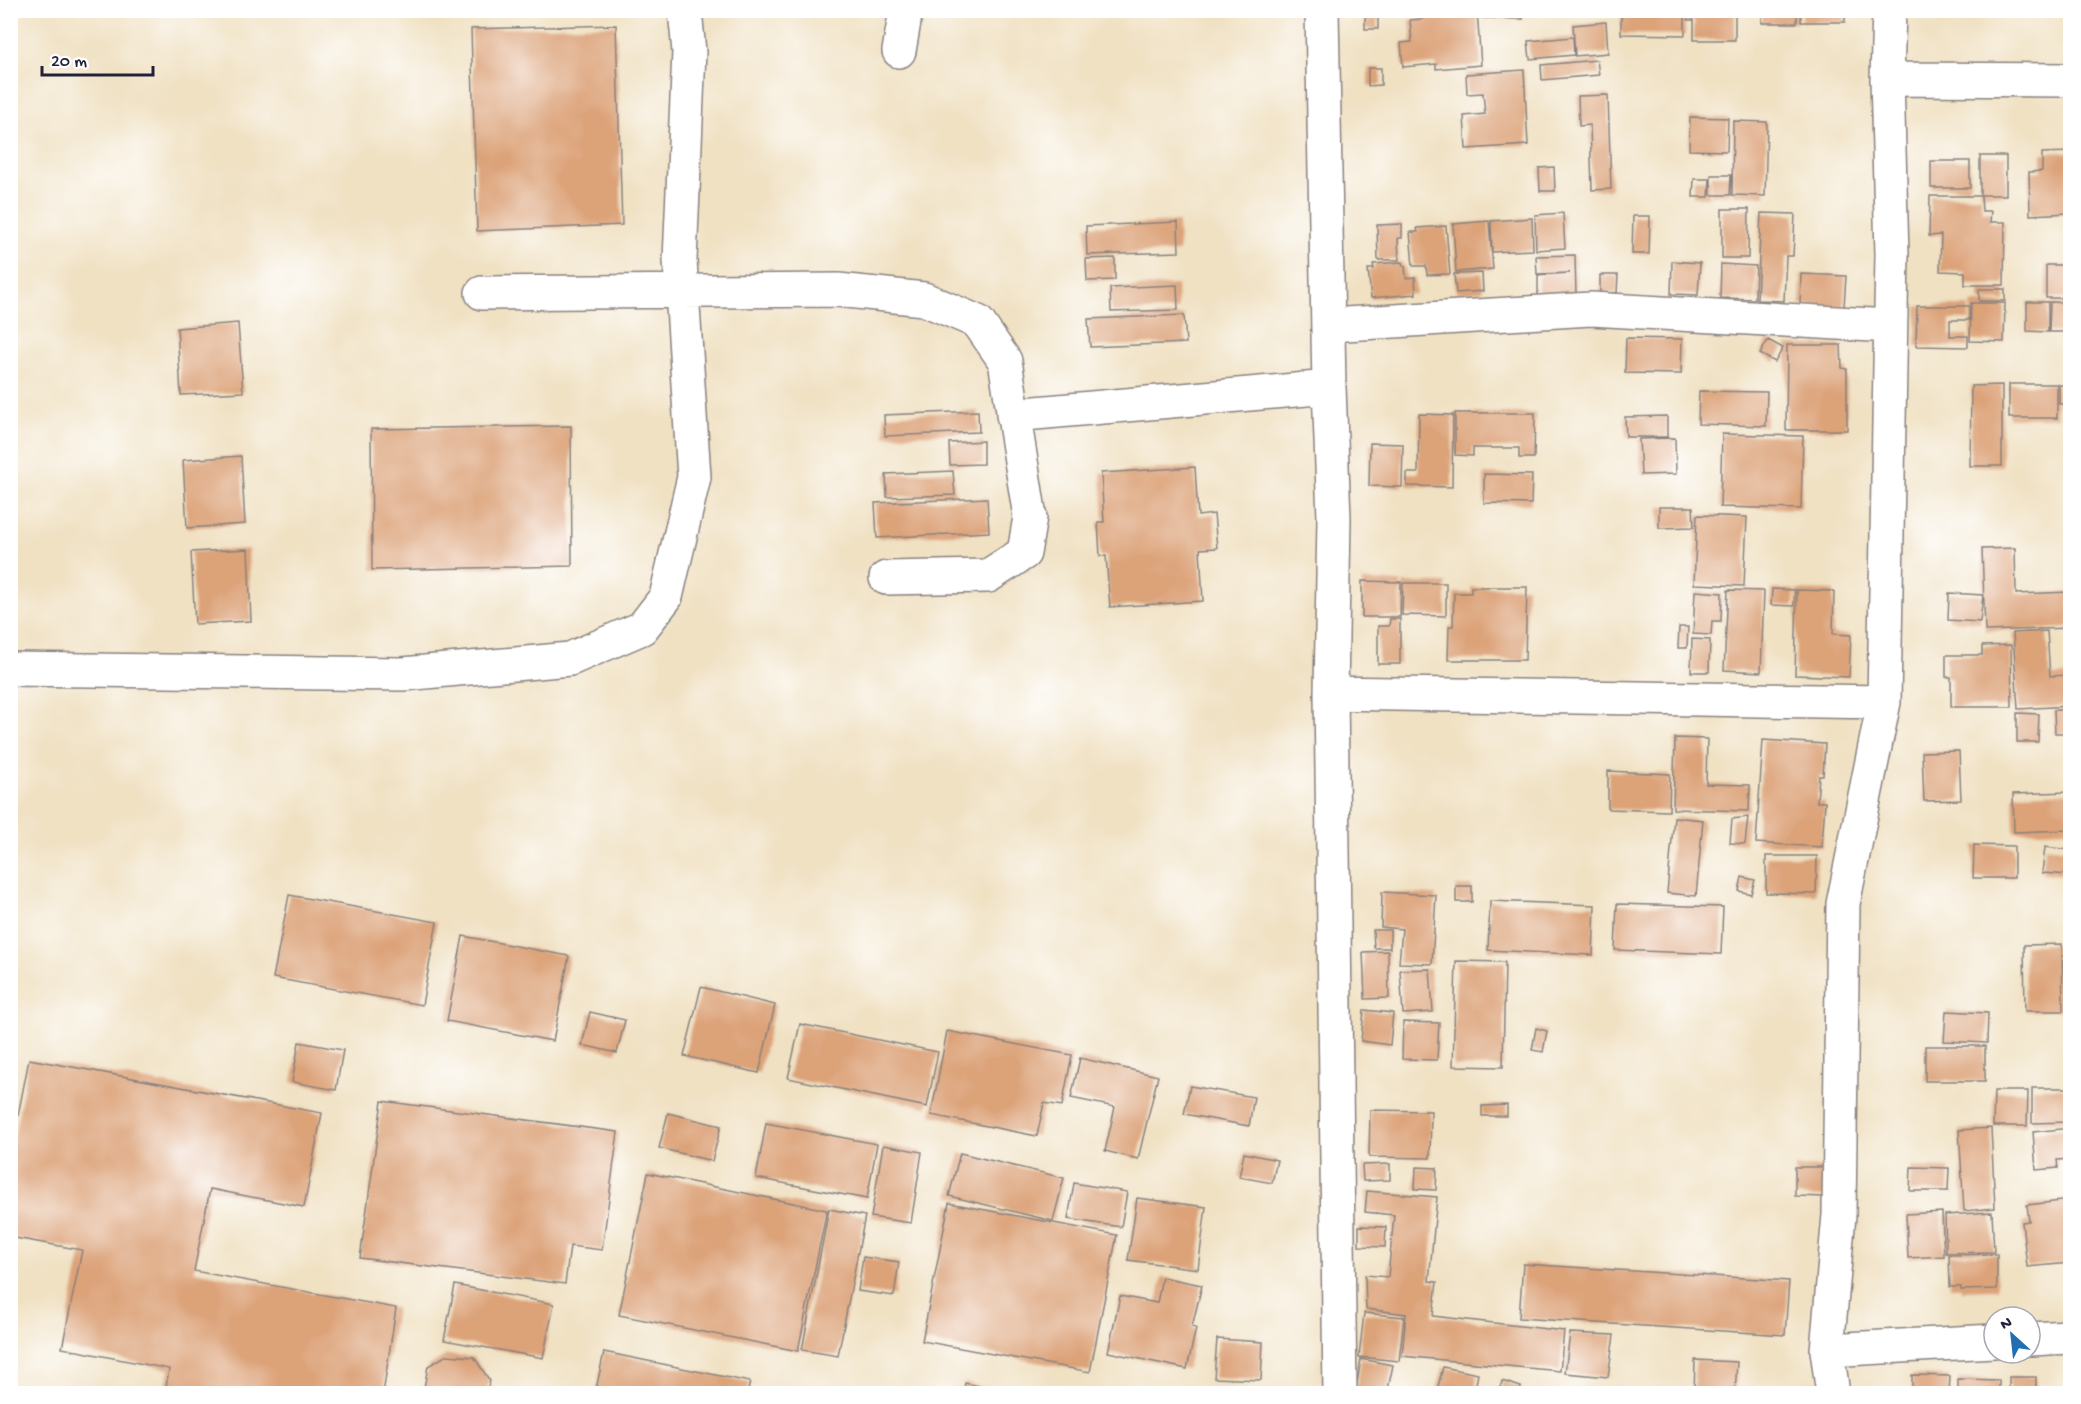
<svg xmlns="http://www.w3.org/2000/svg" width="2081" height="1404" font-family="'Gochi Hand',sans-serif">
<rect width="100%" height="100%" fill="#fff"/>
<filter id="ink" filterUnits="userSpaceOnUse"><feTurbulence type="fractalNoise" baseFrequency=".0167" numOctaves="2"/><feDisplacementMap in="SourceGraphic" scale="12" xChannelSelector="R" yChannelSelector="G"/><feConvolveMatrix kernelMatrix="1 2 1 2 8 2 1 2 1" color-interpolation-filters="sRGB"/></filter>
<filter id="wash" filterUnits="userSpaceOnUse"><feTurbulence type="fractalNoise" baseFrequency=".008" numOctaves="4" result="noise"/><feDisplacementMap in="SourceGraphic" scale="24" xChannelSelector="R" yChannelSelector="G"/><feGaussianBlur stdDeviation="1.35" result="paint"/><feColorMatrix in="noise" values="0 0 0 0 0 0 0 0 0 0 0 0 0 0 0 0 0 1.4 0 .05"/><feComposite in="paint" operator="in"/></filter>
<g filter="url(#wash)">
<rect width="100%" height="100%" fill="#f0e1c3"/>
<g id="blocks">
<path fill="#dca278" d="M 1365,10 L 1378,10 L 1378,29 L 1365,29 Z
M 1421,10 L 1477,10 L 1481,65 L 1436,69 L 1436,64 L 1403,67 L 1401,43 L 1412,42 L 1410,20 L 1422,19 Z
M 1483,10 L 1524,10 L 1523,19 L 1482,18 Z
M 1621,10 L 1685,10 L 1685,35 L 1621,34 Z
M 1688,10 L 1735,10 L 1735,40 L 1694,40 L 1694,20 L 1688,20 Z
M 1762,10 L 1797,10 L 1797,23 L 1762,23 Z
M 1801,10 L 1845,10 L 1845,22 L 1801,22 Z
M 1606,22 L 1608,53 L 1575,56 L 1573,25 Z
M 616,25 L 622,225 L 477,231 L 471,29 Z
M 1573,37 L 1574,55 L 1530,59 L 1528,41 Z
M 1597,60 L 1599,75 L 1542,80 L 1541,65 Z
M 1368,68 L 1381,68 L 1381,85 L 1368,86 Z
M 1524,70 L 1528,145 L 1466,149 L 1464,116 L 1485,114 L 1483,93 L 1467,94 L 1466,74 Z
M 1608,95 L 1611,189 L 1592,190 L 1590,125 L 1579,126 L 1578,96 Z
M 1690,117 L 1728,118 L 1727,151 L 1689,150 Z
M 1733,121 L 1767,122 L 1765,196 L 1732,195 Z
M 2070,152 L 2070,213 L 2030,215 L 2029,172 L 2042,171 L 2042,153 Z
M 1980,156 L 2006,156 L 2006,195 L 1980,195 Z
M 1931,161 L 1970,161 L 1970,188 L 1931,188 Z
M 1554,167 L 1555,191 L 1540,191 L 1539,168 Z
M 1711,175 L 1731,175 L 1730,195 L 1711,195 Z
M 1694,179 L 1710,179 L 1709,197 L 1693,197 Z
M 1930,196 L 1981,196 L 1982,211 L 1991,211 L 1990,222 L 2005,222 L 2004,285 L 1965,285 L 1965,272 L 1940,271 L 1941,235 L 1929,236 Z
M 1722,209 L 1749,209 L 1748,258 L 1722,258 Z
M 1563,213 L 1565,248 L 1536,250 L 1535,215 Z
M 1761,213 L 1795,214 L 1793,256 L 1786,256 L 1784,301 L 1757,300 Z
M 1633,216 L 1650,216 L 1649,254 L 1632,254 Z
M 1532,218 L 1533,250 L 1492,252 L 1491,221 Z
M 1489,221 L 1493,269 L 1456,272 L 1453,224 Z
M 1178,222 L 1179,252 L 1087,255 L 1086,226 Z
M 1402,224 L 1402,238 L 1398,238 L 1399,260 L 1378,260 L 1377,225 Z
M 1446,226 L 1450,274 L 1427,275 L 1426,266 L 1413,266 L 1410,232 L 1418,232 L 1417,228 Z
M 1575,255 L 1576,296 L 1538,297 L 1538,275 L 1570,273 L 1537,274 L 1536,256 Z
M 1115,258 L 1115,280 L 1087,281 L 1086,259 Z
M 1672,261 L 1700,263 L 1698,295 L 1671,294 Z
M 1402,262 L 1403,266 L 1405,266 L 1406,278 L 1415,277 L 1416,294 L 1371,298 L 1368,269 L 1374,269 L 1373,264 Z
M 1721,264 L 1756,266 L 1755,299 L 1720,298 Z
M 2046,265 L 2070,265 L 2070,298 L 2046,298 Z
M 1482,273 L 1483,291 L 1456,293 L 1454,274 Z
M 1801,274 L 1846,276 L 1844,307 L 1800,305 Z
M 1600,275 L 1618,275 L 1617,293 L 1600,293 Z
M 1177,285 L 1178,310 L 1111,312 L 1110,288 Z
M 1979,289 L 2005,289 L 2005,301 L 1979,301 Z
M 2027,302 L 2048,302 L 2048,332 L 2027,331 Z
M 2050,302 L 2070,303 L 2070,332 L 2049,332 Z
M 1971,303 L 2005,303 L 2004,342 L 1970,341 Z
M 1917,306 L 1969,306 L 1969,320 L 1950,320 L 1950,336 L 1968,336 L 1968,347 L 1916,346 Z
M 1184,315 L 1186,343 L 1090,347 L 1088,319 Z
M 238,323 L 243,392 L 181,395 L 177,328 Z
M 1626,338 L 1682,339 L 1681,374 L 1625,373 Z
M 1768,340 L 1783,348 L 1775,362 L 1760,354 Z
M 1787,345 L 1841,345 L 1842,368 L 1847,369 L 1847,430 L 1786,430 Z
M 2009,384 L 2057,384 L 2057,418 L 2009,418 Z
M 2002,385 L 2002,466 L 1970,466 L 1971,386 Z
M 2059,385 L 2070,385 L 2070,404 L 2059,404 Z
M 1699,391 L 1767,392 L 1766,426 L 1698,424 Z
M 978,411 L 979,432 L 885,436 L 884,415 Z
M 1455,413 L 1535,413 L 1534,458 L 1519,458 L 1519,448 L 1473,448 L 1473,456 L 1455,455 Z
M 1419,414 L 1453,415 L 1452,487 L 1407,486 L 1407,473 L 1418,473 Z
M 1667,416 L 1667,437 L 1626,437 L 1625,417 Z
M 571,426 L 572,566 L 372,570 L 371,429 Z
M 1722,434 L 1803,436 L 1801,509 L 1720,507 Z
M 1675,438 L 1676,474 L 1641,475 L 1639,439 Z
M 983,441 L 983,464 L 950,465 L 949,443 Z
M 1370,443 L 1403,444 L 1402,487 L 1369,486 Z
M 241,456 L 245,524 L 187,528 L 183,460 Z
M 1195,467 L 1198,516 L 1214,514 L 1217,548 L 1200,549 L 1203,601 L 1110,607 L 1106,556 L 1100,556 L 1098,522 L 1104,522 L 1101,473 Z
M 953,471 L 955,495 L 887,497 L 886,474 Z
M 1484,474 L 1532,475 L 1531,504 L 1484,503 Z
M 987,498 L 989,532 L 877,538 L 875,503 Z
M 1659,507 L 1693,507 L 1694,527 L 1659,528 Z
M 1697,515 L 1747,517 L 1744,586 L 1694,584 Z
M 2015,548 L 2016,594 L 2070,592 L 2070,628 L 1985,631 L 1982,549 Z
M 248,549 L 251,621 L 195,624 L 191,552 Z
M 1362,581 L 1401,582 L 1400,617 L 1362,617 Z
M 1403,583 L 1446,583 L 1446,616 L 1402,615 Z
M 1471,587 L 1527,587 L 1525,660 L 1448,660 L 1449,626 L 1453,626 L 1454,593 L 1471,593 Z
M 1772,589 L 1795,590 L 1794,606 L 1771,605 Z
M 1728,590 L 1764,591 L 1761,672 L 1724,670 Z
M 1797,590 L 1834,591 L 1833,634 L 1851,635 L 1849,677 L 1795,675 Z
M 1695,591 L 1722,593 L 1721,621 L 1712,621 L 1711,635 L 1693,634 Z
M 1949,593 L 1983,595 L 1980,622 L 1948,620 Z
M 1390,619 L 1400,619 L 1400,664 L 1378,664 L 1378,626 L 1389,626 Z
M 1679,627 L 1688,627 L 1687,648 L 1678,648 Z
M 2047,631 L 2050,676 L 2070,675 L 2070,706 L 2018,709 L 2013,633 Z
M 1692,639 L 1710,640 L 1709,672 L 1691,672 Z
M 2011,645 L 2012,707 L 1951,707 L 1951,677 L 1946,677 L 1946,655 L 1982,655 L 1982,646 Z
M 2054,710 L 2070,710 L 2070,733 L 2055,733 Z
M 2017,713 L 2039,714 L 2038,742 L 2017,742 Z
M 1675,738 L 1707,739 L 1706,784 L 1750,785 L 1749,811 L 1673,809 Z
M 1763,740 L 1825,744 L 1823,776 L 1819,776 L 1817,802 L 1825,802 L 1822,847 L 1756,843 Z
M 1959,751 L 1961,800 L 1924,801 L 1922,752 Z
M 1608,771 L 1670,774 L 1669,811 L 1608,809 Z
M 2070,792 L 2070,830 L 2014,832 L 2013,794 Z
M 1674,817 L 1703,820 L 1696,896 L 1667,893 Z
M 1748,817 L 1745,844 L 1730,843 L 1732,819 Z
M 1974,845 L 2014,846 L 2014,878 L 1973,878 Z
M 2045,847 L 2070,850 L 2070,875 L 2042,873 Z
M 1766,856 L 1817,856 L 1816,894 L 1766,893 Z
M 1742,877 L 1755,880 L 1751,894 L 1739,891 Z
M 1456,886 L 1472,886 L 1472,902 L 1456,902 Z
M 1382,892 L 1436,895 L 1432,964 L 1399,963 L 1402,929 L 1381,927 Z
M 289,895 L 437,922 L 422,1005 L 273,978 Z
M 1490,901 L 1595,905 L 1593,955 L 1488,950 Z
M 1617,904 L 1723,907 L 1721,954 L 1615,950 Z
M 1373,930 L 1390,930 L 1390,948 L 1374,948 Z
M 463,936 L 569,956 L 553,1041 L 447,1021 Z
M 2062,944 L 2063,1011 L 2025,1011 L 2024,945 Z
M 1388,951 L 1389,998 L 1365,999 L 1363,952 Z
M 1456,961 L 1505,962 L 1503,1067 L 1453,1066 Z
M 1430,969 L 1433,1012 L 1403,1014 L 1400,970 Z
M 701,987 L 775,1005 L 759,1073 L 684,1056 Z
M 1364,1010 L 1393,1013 L 1390,1045 L 1361,1041 Z
M 1946,1011 L 1988,1013 L 1987,1043 L 1944,1041 Z
M 590,1012 L 625,1020 L 617,1053 L 582,1045 Z
M 1403,1022 L 1439,1023 L 1437,1060 L 1402,1059 Z
M 800,1024 L 938,1052 L 927,1107 L 788,1078 Z
M 1536,1028 L 1547,1031 L 1543,1052 L 1532,1050 Z
M 947,1031 L 1072,1055 L 1062,1106 L 1044,1103 L 1037,1136 L 931,1115 Z
M 299,1042 L 343,1050 L 336,1090 L 292,1082 Z
M 1925,1046 L 1985,1046 L 1985,1081 L 1925,1081 Z
M 1080,1058 L 1158,1076 L 1138,1159 L 1105,1151 L 1115,1107 L 1071,1098 Z
M 29,1059 L 322,1113 L 304,1207 L 210,1189 L 194,1271 L 396,1308 L 383,1394 L 165,1394 L 169,1369 L 62,1348 L 82,1250 L 10,1237 L 10,1157 Z
M 2067,1059 L 2070,1059 L 2068,1122 L 2032,1123 L 2032,1088 L 2068,1088 Z
M 1190,1086 L 1254,1097 L 1249,1126 L 1184,1114 Z
M 1994,1091 L 2028,1091 L 2027,1126 L 1993,1126 Z
M 382,1101 L 618,1132 L 602,1250 L 570,1246 L 565,1284 L 360,1258 Z
M 1507,1105 L 1507,1116 L 1482,1116 L 1482,1106 Z
M 1370,1110 L 1431,1111 L 1430,1158 L 1369,1157 Z
M 668,1113 L 721,1126 L 712,1161 L 659,1148 Z
M 766,1123 L 877,1144 L 867,1199 L 756,1178 Z
M 1991,1128 L 1995,1208 L 1964,1211 L 1959,1130 Z
M 2070,1128 L 2070,1159 L 2057,1160 L 2058,1168 L 2036,1170 L 2033,1132 Z
M 883,1145 L 922,1152 L 911,1223 L 871,1217 Z
M 960,1153 L 1064,1178 L 1053,1221 L 949,1196 Z
M 1244,1153 L 1277,1160 L 1272,1183 L 1239,1177 Z
M 1390,1164 L 1390,1180 L 1363,1181 L 1362,1165 Z
M 1416,1167 L 1437,1168 L 1436,1190 L 1415,1189 Z
M 1795,1167 L 1825,1167 L 1825,1197 L 1795,1196 Z
M 1911,1167 L 1949,1168 L 1948,1191 L 1910,1191 Z
M 648,1173 L 827,1210 L 798,1351 L 619,1315 Z
M 1074,1183 L 1127,1192 L 1121,1227 L 1068,1219 Z
M 1367,1191 L 1437,1197 L 1429,1281 L 1437,1282 L 1433,1316 L 1564,1331 L 1560,1371 L 1402,1356 L 1406,1314 L 1366,1309 L 1365,1275 L 1388,1277 L 1394,1215 L 1365,1212 Z
M 1137,1198 L 1206,1207 L 1198,1269 L 1128,1260 Z
M 2070,1200 L 2070,1263 L 2027,1267 L 2022,1222 L 2029,1221 L 2027,1205 Z
M 949,1203 L 1117,1235 L 1090,1372 L 922,1341 Z
M 829,1209 L 865,1216 L 838,1356 L 802,1350 Z
M 1942,1212 L 1944,1256 L 1908,1258 L 1906,1214 Z
M 1992,1212 L 1994,1252 L 1946,1253 L 1945,1215 Z
M 1359,1226 L 1386,1227 L 1385,1247 L 1359,1246 Z
M 1997,1254 L 1997,1289 L 1961,1290 L 1961,1287 L 1950,1287 L 1949,1255 Z
M 863,1257 L 899,1262 L 894,1296 L 858,1291 Z
M 1523,1264 L 1789,1281 L 1785,1335 L 1519,1318 Z
M 1162,1277 L 1202,1285 L 1192,1327 L 1196,1328 L 1187,1369 L 1108,1352 L 1120,1296 L 1157,1303 Z
M 455,1285 L 554,1304 L 543,1358 L 444,1340 Z
M 1364,1313 L 1404,1317 L 1399,1361 L 1359,1357 Z
M 1570,1333 L 1614,1335 L 1608,1377 L 1565,1373 Z
M 1217,1339 L 1263,1342 L 1261,1380 L 1214,1378 Z
M 604,1352 L 750,1382 L 747,1394 L 595,1394 Z
M 447,1355 L 474,1357 L 490,1381 L 485,1394 L 423,1394 L 428,1366 Z
M 1361,1359 L 1393,1365 L 1387,1394 L 1356,1390 Z
M 1695,1360 L 1737,1362 L 1735,1394 L 1694,1393 Z
M 1443,1367 L 1478,1374 L 1474,1394 L 1436,1394 Z
M 1912,1375 L 1950,1376 L 1949,1394 L 1912,1394 Z
M 2009,1377 L 2036,1377 L 2036,1394 L 2009,1394 Z
M 1958,1379 L 1999,1380 L 1999,1394 L 1958,1394 Z
M 1502,1381 L 1521,1387 L 1520,1394 L 1499,1394 Z
M 965,1383 L 991,1389 L 990,1394 L 963,1394 Z
M 1000,1387 L 1022,1393 L 1021,1394 L 998,1394 Z"/>
</g>
</g>
<g filter="url(#ink)">
<use href="#blocks" fill-opacity="0" stroke="#89827f" stroke-width="1.5"/>
<g fill="none" stroke-linecap="round" stroke-linejoin="round">
<defs>
<path id="street" d="M 1322,10 L 1329,387 L 1334,518 L 1331,693 L 1340,1394
M 899,51 L 906,10
M 1887,79 L 2070,80
M 482,293 L 838,290 L 924,299 L 978,322 L 1005,361 L 1030,517 L 1024,553 L 988,576 L 886,578
M 1329,325 L 1591,309 L 1890,326
M 1013,415 L 1329,387
M 10,669 L 403,674 L 570,659 L 642,628 L 666,597 L 694,477 L 680,260 L 689,52 L 685,10
M 1331,693 L 1884,702
M 2030,1339 L 2070,1337
M 1827,1350 L 1994,1341
M 1833,1394 L 1827,1350 L 1839,1215 L 1843,904 L 1884,702 L 1892,254 L 1887,79 L 1889,10"/>
</defs>
<use href="#street" stroke="#89827f" stroke-width="36"/>
<use href="#street" stroke="#fff" stroke-width="33"/>
</g>
</g>
<rect width="2081" height="1404" fill="none" stroke="#fff" stroke-width="36"/>
<g transform="translate(2012 1335) rotate(333)"><circle r="28" fill="#ffffff" stroke="#a7a7b1" stroke-width="1.5"/>
<path d="M0-4.5L10 22L0 15L-10 22Z" fill="#1f6fb2"/>
<text y="-9" font-size="16" font-weight="bold" text-anchor="middle" fill="#22223b">N</text>
</g>
<path d="M42 66v9h111v-9" fill="none" stroke="#22223b" stroke-width="3"/>
<text x="51" y="66" font-size="18" fill="#22223b" stroke="#ffffff" stroke-width="4.5" paint-order="stroke">20 m</text>
</svg>
